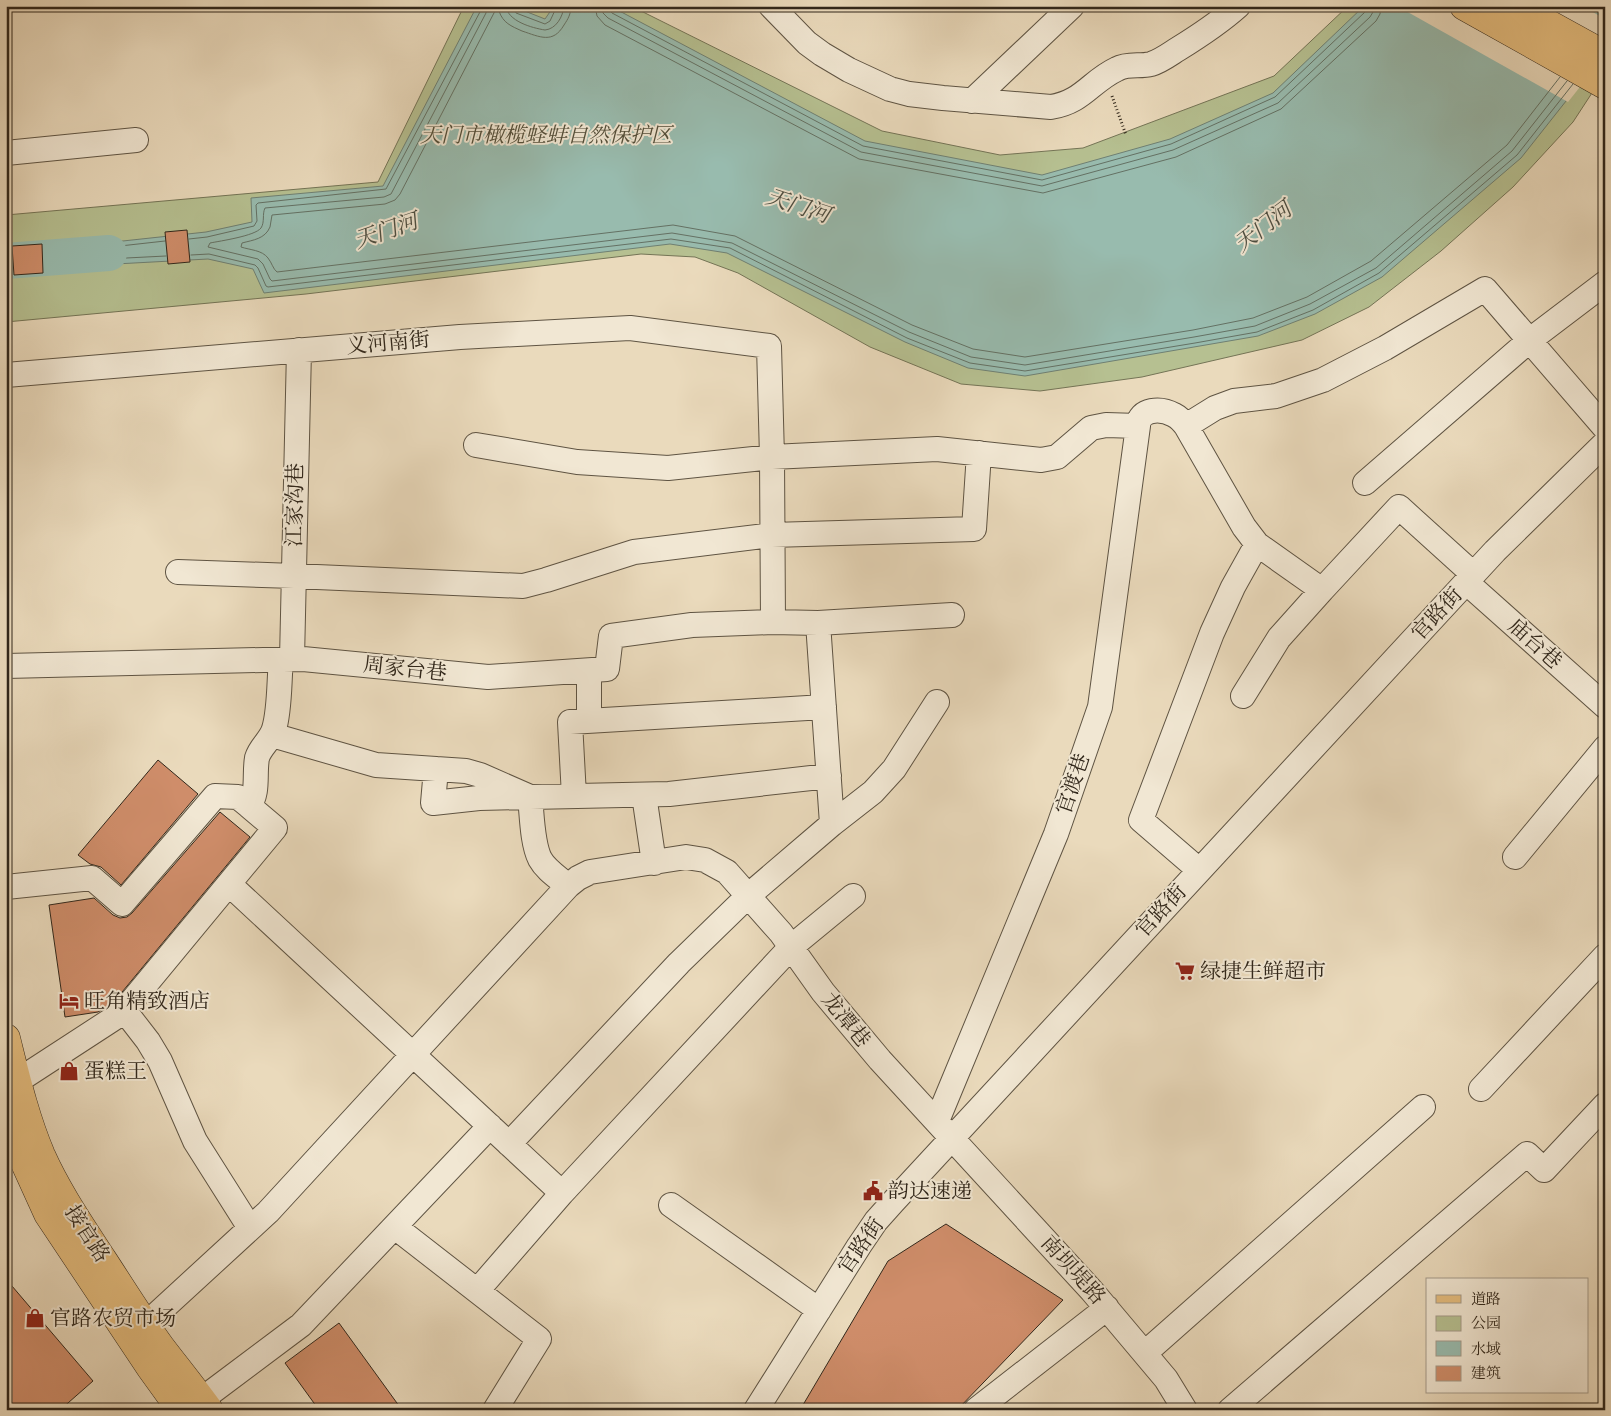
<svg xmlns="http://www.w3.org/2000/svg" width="1611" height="1416" font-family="'IM FELL Double Pica','Noto Serif SC',serif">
<rect width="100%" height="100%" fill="#eadabc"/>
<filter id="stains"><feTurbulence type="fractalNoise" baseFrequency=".004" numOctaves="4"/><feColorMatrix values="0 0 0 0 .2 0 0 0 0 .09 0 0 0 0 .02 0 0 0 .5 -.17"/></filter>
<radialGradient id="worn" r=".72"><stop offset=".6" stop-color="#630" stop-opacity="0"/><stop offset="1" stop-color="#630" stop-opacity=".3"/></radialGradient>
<path fill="#b6c091" stroke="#747456" d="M 464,6 L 631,6 L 882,131 L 1000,155 L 1083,148 L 1274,76 L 1348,6 L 1605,6 L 1605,73 L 1573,122 L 1513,187 L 1441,251 L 1369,307 L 1302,340 L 1142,377 L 1040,391 L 961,384 L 870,347 L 738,273 L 695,257 L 641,254 L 306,294 L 6,322 L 6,215 L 378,182 Z"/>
<path fill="#98bbae" stroke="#6f8073" d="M 477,6 L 512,6 L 545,19 L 554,6 L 610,6 L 865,141 L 1042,175 L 1170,139 L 1273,93 L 1364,6 L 1605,6 L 1605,47 L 1589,72 L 1521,158 L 1382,277 L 1315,314 L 1258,336 L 1025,376 L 968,368 L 905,342 L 727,253 L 670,244 L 264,293 L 253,269 L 208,259 L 60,267 L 58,248 L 206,232 L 252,222 L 251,198 L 383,186 Z"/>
<path fill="#eadabc" d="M 1397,6 L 1582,6 L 1605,19 L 1605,51 L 1591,73 L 1568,102 Z"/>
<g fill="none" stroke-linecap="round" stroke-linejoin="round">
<path stroke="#647164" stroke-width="1" d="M 487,6 L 486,13 L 391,194 L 384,197 L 265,208 C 262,214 265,222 261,228 C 255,236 220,241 210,243 L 208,247 L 258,259 L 263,264 L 270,279 L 272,281 L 672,233 L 732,243 L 909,332 L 971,357 L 1025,365 L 1194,337 L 1255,326 L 1310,304 L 1376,268 L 1512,151 L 1567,81
M 506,6 C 507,21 532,28 545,30 C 556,29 563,17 564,6
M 513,6 L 516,13 L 545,24 L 550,21 L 557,6
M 571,6 C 571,14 568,19 564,25 C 553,44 540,37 522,31 C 511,26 503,23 499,11 L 495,11 L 400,194 L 395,200 L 385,204 L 272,215 C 271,219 271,223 270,227 C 265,239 253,240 242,243 L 241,247 C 250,250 262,250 268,258 C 272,263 273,269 277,272 L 673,225 L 735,236 L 912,325 L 973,349 L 1025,357 L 1193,330 L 1253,318 L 1307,297 L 1371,261 L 1507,145 L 1560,77
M 595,6 L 597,16 L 605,25 L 859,159 L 1043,193 L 1176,157 L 1281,109 L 1376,21 L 1380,14 L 1381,6
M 602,6 L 603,13 L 608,18 L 861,152 L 1042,186 L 1173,150 L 1278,103 L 1370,17 L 1373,12 L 1374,6
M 609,6 L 609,10 L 612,13 L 863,146 L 1042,180 L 1171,144 L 1275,97 L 1365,12 L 1367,6
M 189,239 L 207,237 L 254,226 L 257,221 L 256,205 L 258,203 L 386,189 L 481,10 L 481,6
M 165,241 L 66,252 L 64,254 L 64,259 L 67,261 L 166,256
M 191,255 L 209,254 L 255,265 L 258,268 L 266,286 L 268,287 L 671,239 L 730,248 L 907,338 L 970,363 L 1025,371 L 1195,343 L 1257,332 L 1313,310 L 1379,273 L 1517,155 L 1573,84"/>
<path stroke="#98bbae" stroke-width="36" d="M 6,261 L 109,253"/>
</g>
<path fill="#cf8d6a" stroke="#31271b" d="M 187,230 L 190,262 L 168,264 L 165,232 Z
M 42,244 L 43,273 L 14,275 L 12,246 Z
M 158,760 L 198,794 L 121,885 L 101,867 L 90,864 L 78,855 Z
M 220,812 L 250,837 L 113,1003 L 98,1012 L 65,1017 L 49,905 L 94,898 L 113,915 L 120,918 L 127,917 L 132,913 Z
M 946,1224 L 1063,1300 L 957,1410 L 800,1410 L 888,1261 Z
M 6,1279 L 93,1381 L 60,1410 L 6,1410 Z
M 339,1323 L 402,1410 L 319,1410 L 285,1363 Z"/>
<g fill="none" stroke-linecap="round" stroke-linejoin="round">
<defs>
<path id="minor" d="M 771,6 L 807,43 L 822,54 L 849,70 L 890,89 L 909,94 L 943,98 L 1051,107 C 1083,102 1091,81 1117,69 C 1128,63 1140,67 1151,64 C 1161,61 1170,54 1178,49 C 1199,36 1219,23 1238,6
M 972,101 L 1072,6
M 6,153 L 136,140
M 6,375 L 460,337 L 630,328 L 769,346 L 772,457 L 773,622 L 818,623 L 832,824 L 749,895 L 679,963 L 509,1144
M 1186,426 L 1215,408 L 1234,401 L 1276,396 L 1323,380 L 1385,348 L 1485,289 L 1605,428
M 476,445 L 577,462 L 668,468 L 772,457 L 937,449 L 1041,460 L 1057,457 L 1091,428 L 1106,425 L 1138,426 C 1139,408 1161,408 1174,415 C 1180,418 1183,422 1186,426 L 1244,527 L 1257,544 L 1322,590 L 1399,507 L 1473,574
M 1365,483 L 1530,340 L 1605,283
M 178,572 L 294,576 L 523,586 L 546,580 L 634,552 L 772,535 L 974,529 L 979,453
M 1466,582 L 1605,706
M 818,623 L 952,615
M 292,659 L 299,350
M 6,666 L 303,659 L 488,677 L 607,669 L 611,636 L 692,625 L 773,622
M 1243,696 L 1279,638 L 1322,590
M 589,721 L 589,671
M 272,735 L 376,765 L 466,771 L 480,775 L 530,797 C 532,815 532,843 540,859 C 546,870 559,878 568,886
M 436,769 L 433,803 L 479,798 L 669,794 L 829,776
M 644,795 L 654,863
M 574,796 L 570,722 L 824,707
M 832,824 L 873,792 L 894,769 L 937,702
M 1515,857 L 1605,748
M 1199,870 L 1141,820 L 1212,633 L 1233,587 L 1257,544
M 229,884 L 562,1193
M 6,887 L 92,878 L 122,904 L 215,796 L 238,797 L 249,806
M 124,1010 L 148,1041 L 160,1061 L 195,1141 L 250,1228
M 16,1082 L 122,1013 L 275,828 L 249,806 C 259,792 254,775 257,758 C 260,747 271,740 274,729 C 280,710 279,679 281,660
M 1481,1089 L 1605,956
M 937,1121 L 1056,834 L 1100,707 L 1138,426
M 671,1205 L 819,1310
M 395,1227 L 539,1339 L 495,1410
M 477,1291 L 562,1193 L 791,947 L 853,896
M 145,1325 L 268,1212 L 568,886 L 578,878 L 590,872 L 686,857 L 705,860 L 727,872 L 781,933 L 823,992 L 880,1060 L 1092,1291 L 1166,1379 L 1185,1410
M 1145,1353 L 1423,1107
M 201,1400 L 301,1325 L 490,1126
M 756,1410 L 859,1246 L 876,1221 L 893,1202 L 1495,551 L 1605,443
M 976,1410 L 1107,1308
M 1230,1410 L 1527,1154 L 1544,1170 L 1605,1105"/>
<path id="major" d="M 1464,6 L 1605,85
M 1516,6 L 1605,55
M 6,1038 C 16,1078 25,1117 41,1155 C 58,1193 81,1226 103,1260 C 122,1289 140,1318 160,1346 C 176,1367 193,1388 209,1410
M 6,1111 L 18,1148 L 48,1214 L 150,1367 L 181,1410"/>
</defs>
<use href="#minor" stroke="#5f5443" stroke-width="26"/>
<use href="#major" stroke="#31271b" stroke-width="29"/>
<path stroke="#31271b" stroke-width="3" stroke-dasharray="1 2.5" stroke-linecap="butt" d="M 1112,96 L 1126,135"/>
<use href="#minor" stroke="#f1e7d3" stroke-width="24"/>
<use href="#major" stroke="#e5bd7e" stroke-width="28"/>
</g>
<defs>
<symbol id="supermarket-bare" viewBox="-9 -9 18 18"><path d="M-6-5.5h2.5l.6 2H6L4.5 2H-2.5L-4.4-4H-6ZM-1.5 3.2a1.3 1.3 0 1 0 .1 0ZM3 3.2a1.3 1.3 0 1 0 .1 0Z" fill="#8f2418" stroke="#f1e7d3" stroke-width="2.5" paint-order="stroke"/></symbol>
<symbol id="hotel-bare" viewBox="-9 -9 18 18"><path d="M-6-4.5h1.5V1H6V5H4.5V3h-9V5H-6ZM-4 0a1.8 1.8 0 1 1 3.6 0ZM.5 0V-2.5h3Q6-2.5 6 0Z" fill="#8f2418" stroke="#f1e7d3" stroke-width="2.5" paint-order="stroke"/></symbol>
<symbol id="shop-bare" viewBox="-9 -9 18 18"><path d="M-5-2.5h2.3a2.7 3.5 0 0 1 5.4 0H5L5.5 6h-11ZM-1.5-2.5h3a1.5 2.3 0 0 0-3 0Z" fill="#8f2418" stroke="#f1e7d3" stroke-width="2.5" paint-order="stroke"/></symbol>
<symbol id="civic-bare" viewBox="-9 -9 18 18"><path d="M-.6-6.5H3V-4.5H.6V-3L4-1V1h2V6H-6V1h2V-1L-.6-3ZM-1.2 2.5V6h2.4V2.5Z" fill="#8f2418" stroke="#f1e7d3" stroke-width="2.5" paint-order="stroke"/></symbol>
</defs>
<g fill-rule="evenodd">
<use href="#supermarket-bare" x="1171" y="957" width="28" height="28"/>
<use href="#hotel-bare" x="55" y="987" width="28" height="28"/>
<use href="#shop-bare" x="55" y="1057" width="28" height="28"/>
<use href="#civic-bare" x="859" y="1177" width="28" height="28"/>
<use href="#shop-bare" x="21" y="1304" width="28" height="28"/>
</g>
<g text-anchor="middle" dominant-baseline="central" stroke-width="4" stroke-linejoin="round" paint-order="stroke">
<g font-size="21" font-style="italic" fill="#524d38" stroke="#f1e7d3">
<text x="546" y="135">天门市橄榄蛏蚌自然保护区</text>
</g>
<g font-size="21" fill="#31271b" stroke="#f1e7d3">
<text transform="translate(388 343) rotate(-5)">义河南街</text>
<text transform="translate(295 505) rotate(-89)">江家沟巷</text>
<text transform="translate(1437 614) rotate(-47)">官路街</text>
<text transform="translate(1535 644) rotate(42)">庙台巷</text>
<text transform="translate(405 669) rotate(6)">周家台巷</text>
<text transform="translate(1073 784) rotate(-71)">官渡巷</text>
<text transform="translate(1161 911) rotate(-47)">官路街</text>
<text transform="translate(846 1020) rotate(51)">龙潭巷</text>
<text transform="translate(87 1234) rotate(57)">接官路</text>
<text transform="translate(861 1246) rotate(-55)">官路街</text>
<text transform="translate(1073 1270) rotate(48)">南坝堤路</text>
</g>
<g font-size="21" fill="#31271b" stroke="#f1e7d3" text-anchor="start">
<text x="1200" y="971">绿捷生鲜超市</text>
<text x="84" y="1001">旺角精致酒店</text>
<text x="84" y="1071">蛋糕王</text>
<text x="888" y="1191">韵达速递</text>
<text x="50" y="1318">官路农贸市场</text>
</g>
<g font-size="22" font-style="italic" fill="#4b4c40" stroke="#f1e7d3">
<text transform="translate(798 206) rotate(18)">天门河</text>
<text transform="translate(1263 227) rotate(-38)">天门河</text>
<text transform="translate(386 231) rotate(-19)">天门河</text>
</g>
</g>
<rect width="1611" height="1416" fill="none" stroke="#eadabc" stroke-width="25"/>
<rect x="8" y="8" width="1596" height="1401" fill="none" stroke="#31271b" stroke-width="2.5"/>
<rect x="12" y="12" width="1586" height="1391" fill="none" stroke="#31271b"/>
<rect x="1426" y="1278" width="162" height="115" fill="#f1e7d3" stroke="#a49a89"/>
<rect x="1436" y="1295" width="25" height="8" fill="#e5bd7e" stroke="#a49a89"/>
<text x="1471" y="1304" font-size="15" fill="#31271b">道路</text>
<rect x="1436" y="1316" width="25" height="15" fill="#b6c091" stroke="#a49a89"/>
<text x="1471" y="1328" font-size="15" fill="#31271b">公园</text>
<rect x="1436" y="1341" width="25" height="15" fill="#98bbae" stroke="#a49a89"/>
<text x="1471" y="1354" font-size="15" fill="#31271b">水域</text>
<rect x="1436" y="1366" width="25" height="15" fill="#cf8d6a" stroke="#a49a89"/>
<text x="1471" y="1378" font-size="15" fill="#31271b">建筑</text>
<rect width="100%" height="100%" filter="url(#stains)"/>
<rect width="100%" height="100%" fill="url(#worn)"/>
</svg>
